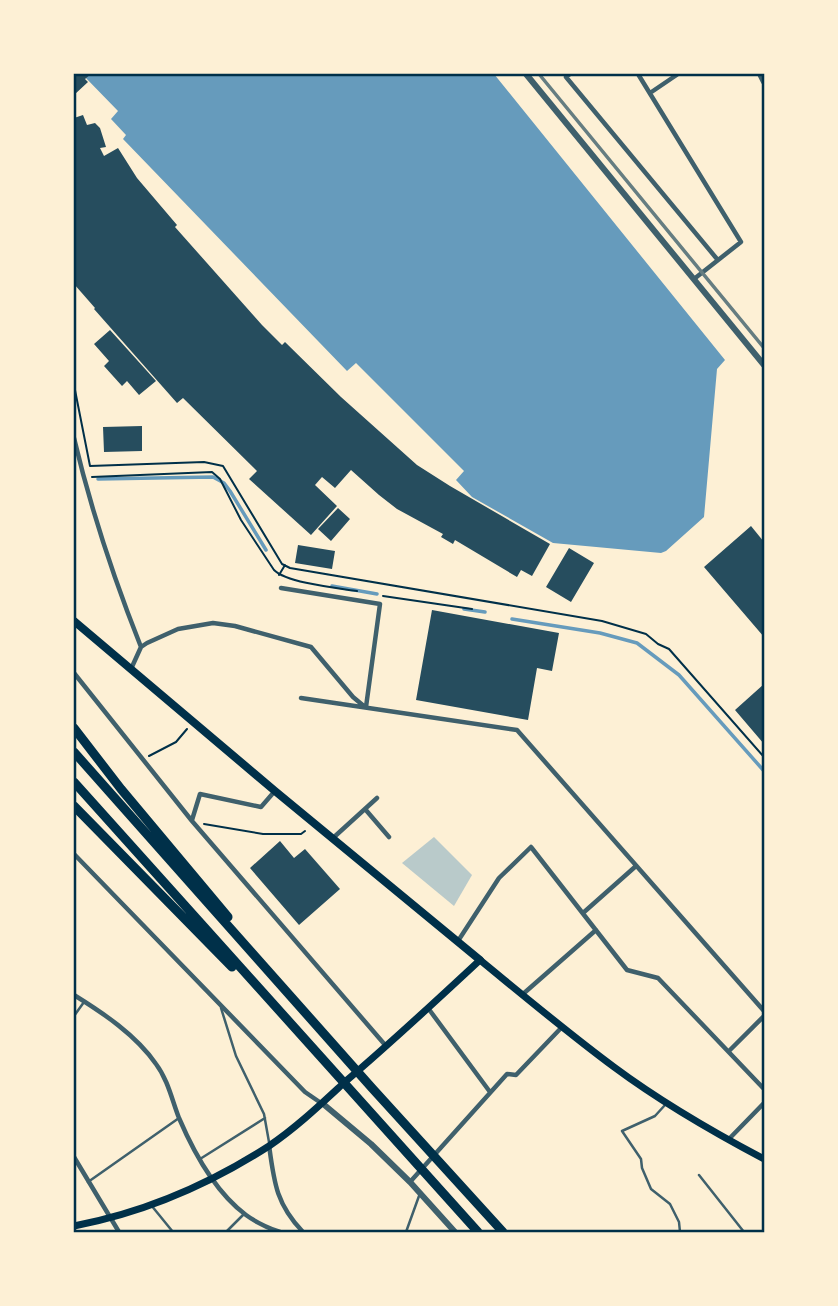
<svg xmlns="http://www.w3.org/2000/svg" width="838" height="1306" font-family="'IBM Plex Sans',sans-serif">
<rect width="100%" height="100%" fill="#fdf0d5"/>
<path fill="#b9caca" d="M 434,837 L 472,875 L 454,906 L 402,863 Z"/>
<path fill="#669bbc" d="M 82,74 L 494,74 L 725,360 L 717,369 L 704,517 L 666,551 L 661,553 L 553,543 L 472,497 L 456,480 L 464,471 L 356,363 L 347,371 L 123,139 L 126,135 L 111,119 L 118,111 Z"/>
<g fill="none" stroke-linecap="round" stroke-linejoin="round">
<path stroke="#669bbc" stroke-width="3.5" d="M 98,479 L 213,477 L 224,483 L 230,491 L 266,550
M 332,586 L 377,594
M 464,609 L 485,612
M 512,619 L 600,633 L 637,643 L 679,675 L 764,771"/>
</g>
<path fill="#264d5e" d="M 74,74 L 91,74 L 85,79 L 88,82 L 74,95 Z
M 83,115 L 87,125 L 95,123 L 100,128 L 106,147 L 100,148 L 104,156 L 118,148 L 137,178 L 177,225 L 175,227 L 262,325 L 282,345 L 285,342 L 341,397 L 417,465 L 450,486 L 550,544 L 532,576 L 521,570 L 517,577 L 455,540 L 453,544 L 441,537 L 443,534 L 397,509 L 379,495 L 351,470 L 335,488 L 322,477 L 315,485 L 337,506 L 311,535 L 249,479 L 257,471 L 183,398 L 177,403 L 94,309 L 95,308 L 74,284 L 74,118 Z
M 110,330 L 156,381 L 139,395 L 127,381 L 122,386 L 104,366 L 109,361 L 94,344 Z
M 142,426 L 142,451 L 104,452 L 103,427 Z
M 338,508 L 350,519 L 331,541 L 318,529 Z
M 751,526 L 764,542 L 764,637 L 704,567 Z
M 298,545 L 335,551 L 332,569 L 295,563 Z
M 569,548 L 594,563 L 571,602 L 546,587 Z
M 432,610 L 559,633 L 552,671 L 537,668 L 528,720 L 416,700 Z
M 764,684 L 764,744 L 735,710 Z
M 280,841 L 294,858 L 305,849 L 340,889 L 299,925 L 250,868 Z"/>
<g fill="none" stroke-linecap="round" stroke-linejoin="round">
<path stroke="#003049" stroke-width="2" d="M 74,385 L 90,466 L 204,462 L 223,466 L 282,564 L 290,568 L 602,621 L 646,634 L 658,644 L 669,649 L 764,757
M 92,477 L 212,472 L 220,479 L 241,520 L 274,570 C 287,583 337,588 357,591
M 279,575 L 285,565
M 383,596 L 472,609
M 149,756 L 176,742 L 187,729
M 204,824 L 263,834 L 301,834 L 305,831"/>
<path stroke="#3f606c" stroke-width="2.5" d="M 221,1008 L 236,1056 L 264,1114 L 269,1142
M 74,1016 L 84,1002
M 665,1105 L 655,1116 L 622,1131 L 641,1159 L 642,1168 L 651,1189 L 670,1204 L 679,1222 L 680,1232
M 200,1159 L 265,1118
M 699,1175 L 744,1232
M 88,1182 L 179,1118
M 151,1205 L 173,1232
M 226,1232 L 244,1214
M 406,1232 L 419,1196"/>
<path stroke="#3f606c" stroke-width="4.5" d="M 570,74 L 566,77 L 717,259
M 638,74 L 741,242 L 694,279
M 650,93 L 678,74
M 74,438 C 91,510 114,579 141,647
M 281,588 L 380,604 L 366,707
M 131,669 L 141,647 L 147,643 L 178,629 L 213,623 L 235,626 L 311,647 L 353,697 L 365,707
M 74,673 L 192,821 L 386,1046
M 301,698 L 517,730 L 764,1011
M 365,809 L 389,837
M 192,820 L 200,794 L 261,807 L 274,792
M 333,838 L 377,798
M 74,854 L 305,1092 L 321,1103
M 583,913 L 636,866
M 458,941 L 499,878 L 531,847 L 627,970 L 658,978 L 764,1089
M 523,994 L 596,930
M 74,995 C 103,1013 136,1035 156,1064 C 168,1080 172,1100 179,1118 C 194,1153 215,1192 246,1215 C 257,1223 268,1228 280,1232
M 428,1008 L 490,1092
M 729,1051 L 764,1016
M 728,1140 L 764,1103
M 269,1145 C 274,1182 276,1204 303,1232
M 74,1157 L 119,1232
M 410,1182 L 507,1074 L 516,1075 L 562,1027"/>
<path stroke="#3f606c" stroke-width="6" d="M 526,74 L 764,365
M 760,74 L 764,82
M 322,1103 L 371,1144 L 410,1182 L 455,1232"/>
<path stroke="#003049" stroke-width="7" d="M 74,1226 C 142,1213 210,1184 269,1146 C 297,1127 321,1104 346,1081 C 392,1042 436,1001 480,960 C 524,996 568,1033 614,1067 C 661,1102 713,1132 764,1159"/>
<path stroke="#003049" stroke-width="8" d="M 74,621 L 275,791 L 480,960"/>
<path stroke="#003049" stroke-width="9" d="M 74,728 L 121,789 L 228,917
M 74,752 L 372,1088 L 503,1232
M 74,782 L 478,1232
M 74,806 L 232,967"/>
<path stroke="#657d81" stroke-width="3.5" d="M 539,74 L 764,348"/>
</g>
<rect width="838" height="1306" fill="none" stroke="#fdf0d5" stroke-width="150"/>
<rect x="75" y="75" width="688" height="1156" fill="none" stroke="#003049" stroke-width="2.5"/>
</svg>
